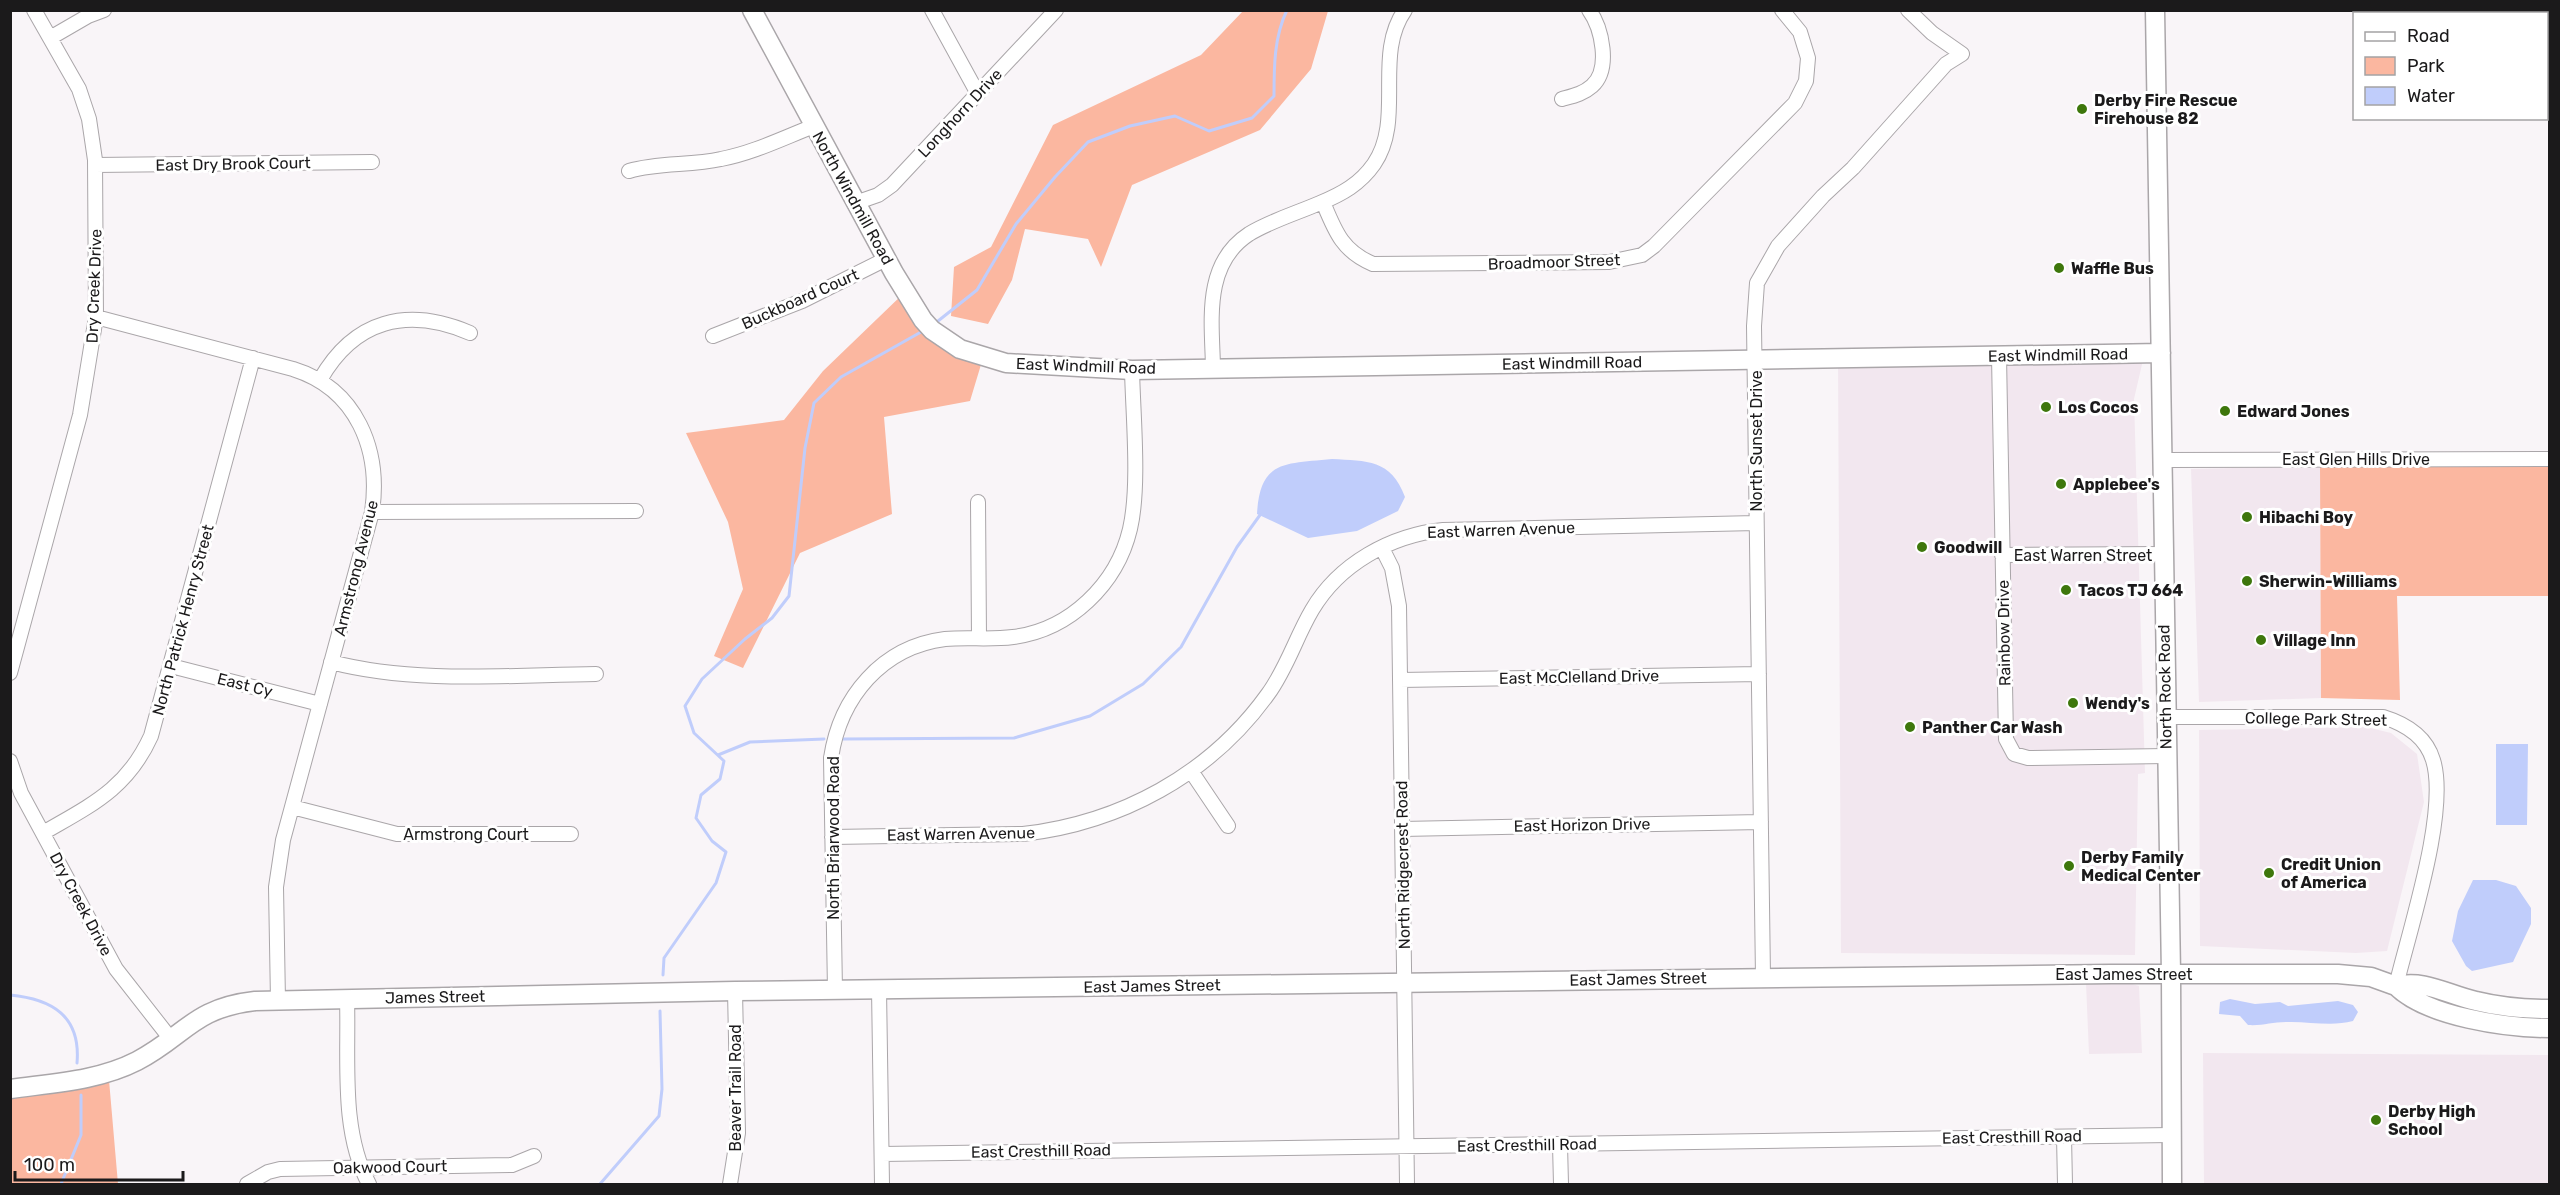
<svg xmlns="http://www.w3.org/2000/svg" width="2560" height="1195" font-family="Rubik,sans-serif">
<rect width="100%" height="100%" fill="#f9f5f8"/>
<path fill="#f2e7ef" d="M 1838,359 L 2143,360 L 2134,399 L 2145,773 L 2138,774 L 2135,955 L 1841,953 Z
M 2320,466 L 2321,698 L 2199,702 L 2191,469 Z
M 2366,727 L 2391,733 L 2417,754 L 2424,802 L 2387,951 L 2356,953 L 2200,946 L 2199,730 Z
M 2086,983 L 2129,983 L 2139,986 L 2142,1053 L 2089,1054 Z
M 2203,1053 L 2549,1055 L 2549,1184 L 2204,1184 Z"/>
<path fill="#fbb7a0" d="M 1243,11 L 1328,11 L 1311,69 L 1260,130 L 1132,185 L 1101,267 L 1088,239 L 1025,229 L 1012,280 L 988,324 L 951,316 L 954,267 L 991,247 L 1053,125 L 1201,55 Z
M 905,292 L 923,320 L 983,358 L 970,401 L 884,417 L 892,514 L 800,553 L 743,668 L 714,656 L 743,589 L 728,522 L 686,433 L 784,420 L 823,371 Z
M 2320,466 L 2549,467 L 2549,596 L 2397,596 L 2400,700 L 2321,698 Z
M 109,1080 L 118,1184 L 11,1184 L 11,1099 Z"/>
<path fill="#c0cdfb" d="M 1332,459 C 1367,461 1391,459 1405,497 L 1398,511 L 1357,531 L 1308,538 L 1257,514 C 1260,459 1286,464 1332,459 Z
M 2496,744 L 2528,744 L 2527,825 L 2496,825 Z
M 2473,880 L 2496,880 L 2516,886 L 2531,908 L 2531,924 L 2513,962 L 2472,971 L 2466,966 L 2452,941 L 2458,911 Z
M 2230,999 L 2255,1004 L 2280,1002 L 2288,1006 L 2338,1001 L 2353,1005 L 2358,1012 L 2353,1021 C 2331,1027 2308,1021 2286,1022 C 2272,1022 2262,1026 2248,1025 L 2240,1016 L 2219,1014 L 2220,1002 Z"/>
<g fill="none" stroke-linecap="round" stroke-linejoin="round">
<path stroke="#c0cdfb" stroke-width="3" d="M 938,321 L 977,290 L 1016,224 L 1055,177 L 1088,142 L 1130,126 L 1175,116 L 1209,131 L 1252,118 L 1274,96 C 1274,67 1274,37 1287,10
M 843,739 L 1014,738 L 1090,716 L 1143,684 L 1181,647 L 1237,547 L 1260,515
M 718,755 L 750,742 L 824,739
M 663,975 L 664,958 L 716,883 L 726,852 L 712,841 L 696,818 L 701,795 L 720,779 L 724,761 L 694,733 L 685,706 L 702,679 L 745,639 L 772,618 L 789,596 L 805,448 L 814,403 L 841,377 L 921,332
M 10,995 C 52,999 81,1016 77,1063
M 61,1184 L 81,1135 L 81,1095
M 600,1184 L 659,1116 L 662,1089 L 660,1011"/>
<defs>
<path id="street" d="M 932,10 L 978,94
M 50,38 L 88,16 L 104,10
M 1562,99 C 1573,96 1583,94 1592,86 C 1611,69 1602,28 1589,10
M 95,165 L 372,162
M 629,171 C 659,162 690,166 721,159 C 753,153 783,138 814,126
M 1323,202 C 1335,231 1342,251 1373,264 L 1609,262 L 1642,255 L 1654,246 L 1795,103 L 1806,81 L 1808,58 L 1800,32 L 1782,10
M 855,203 L 878,195 L 892,185 L 1056,10
M 96,317 L 293,369 C 357,389 381,450 372,512 L 283,840 L 276,887 L 278,1001
M 713,336 L 802,301 L 886,259
M 1999,356 L 2006,739 L 2014,754 L 2028,758 L 2166,756
M 1213,367 C 1212,321 1203,264 1249,234 C 1270,221 1297,213 1320,203 C 1342,194 1360,184 1374,164 C 1405,119 1373,55 1405,10
M 320,380 C 354,320 407,306 470,333
M 2162,460 L 2550,459
M 978,502 L 979,638
M 372,512 L 636,511
M 1382,548 L 1392,568 L 1399,606 L 1407,1184
M 2002,555 L 2164,554
M 331,662 C 414,684 511,675 596,674
M 171,666 L 320,704
M 10,673 L 80,415 L 96,317 L 95,160 L 89,119 L 79,89 L 34,10
M 1400,680 L 1759,674
M 2166,717 L 2383,717 C 2406,724 2426,737 2433,760 C 2449,811 2409,931 2396,986
M 10,761 L 21,793 L 116,969 L 170,1038
M 1191,771 L 1228,826
M 292,807 L 397,834 L 571,834
M 1402,829 L 1761,822
M 43,833 C 91,805 127,789 151,736 L 253,358
M 832,837 L 1023,834 C 1120,823 1210,775 1268,694 C 1287,668 1296,637 1312,610 C 1339,564 1391,535 1443,530 L 1756,523
M 1763,977 L 1754,326 L 1757,283 L 1778,246 L 1823,196 L 1853,168 L 1946,64 L 1962,54 L 1932,33 L 1908,10
M 879,989 L 882,1184
M 835,990 L 831,758 C 840,697 882,647 945,639 C 968,637 991,640 1013,637 C 1070,630 1117,584 1130,529 C 1140,486 1133,416 1132,370
M 347,999 C 349,1059 340,1130 369,1184
M 2064,1137 L 2065,1184
M 1560,1145 L 1561,1184
M 882,1154 L 2171,1135
M 247,1184 L 268,1172 L 280,1169 L 512,1165 L 534,1156
M 730,1184 L 738,1133 L 735,991"/>
<path id="secondary" d="M 752,10 L 894,273 L 923,320 L 932,330 L 960,349 L 1006,363 L 1132,370 L 2161,353
M 2155,10 L 2171,974 L 2172,1184
M 2550,1009 C 2525,1009 2500,1007 2476,1001 C 2448,995 2425,979 2396,986 C 2427,1017 2507,1028 2550,1028
M 10,1089 C 53,1083 98,1081 137,1061 C 185,1036 193,1008 255,1001 L 735,991 L 2111,974 L 2338,974 L 2371,977 L 2396,986"/>
</defs>
<use href="#street" stroke="#aaa6a9" stroke-width="16"/>
<use href="#secondary" stroke="#aaa6a9" stroke-width="21"/>
<use href="#street" stroke="#fff" stroke-width="14"/>
<use href="#secondary" stroke="#fff" stroke-width="18"/>
</g>
<g fill="#3e770c" stroke="#fff" stroke-width="2">
<circle cx="2082" cy="109" r="6"/>
<circle cx="2059" cy="268" r="6"/>
<circle cx="2046" cy="407" r="6"/>
<circle cx="2225" cy="411" r="6"/>
<circle cx="2061" cy="484" r="6"/>
<circle cx="2247" cy="517" r="6"/>
<circle cx="1922" cy="547" r="6"/>
<circle cx="2247" cy="581" r="6"/>
<circle cx="2066" cy="590" r="6"/>
<circle cx="2261" cy="640" r="6"/>
<circle cx="2073" cy="703" r="6"/>
<circle cx="1910" cy="727" r="6"/>
<circle cx="2069" cy="866" r="6"/>
<circle cx="2269" cy="873" r="6"/>
<circle cx="2376" cy="1120" r="6"/>
</g>
<g text-anchor="middle" dominant-baseline="central" stroke-width="6" stroke-linejoin="round" paint-order="stroke">
<g font-size="16" font-weight="bold" fill="#1b1a1b" stroke="#fff" text-anchor="start">
<text x="2094" y="100">Derby Fire Rescue<tspan x="2094" dy="18">Firehouse 82</tspan></text>
<text x="2071" y="268">Waffle Bus</text>
<text x="2058" y="407">Los Cocos</text>
<text x="2237" y="411">Edward Jones</text>
<text x="2073" y="484">Applebee's</text>
<text x="2259" y="517">Hibachi Boy</text>
<text x="1934" y="547">Goodwill</text>
<text x="2259" y="581">Sherwin-Williams</text>
<text x="2078" y="590">Tacos TJ 664</text>
<text x="2273" y="640">Village Inn</text>
<text x="2085" y="703">Wendy's</text>
<text x="1922" y="727">Panther Car Wash</text>
<text x="2081" y="857">Derby Family<tspan x="2081" dy="18">Medical Center</tspan></text>
<text x="2281" y="864">Credit Union<tspan x="2281" dy="18">of America</tspan></text>
<text x="2388" y="1111">Derby High<tspan x="2388" dy="18">School</tspan></text>
</g>
<g font-size="16" fill="#1b1a1b" stroke="#fff">
<text transform="translate(960 113) rotate(-47)">Longhorn Drive</text>
<text transform="translate(233 164) rotate(-1)">East Dry Brook Court</text>
<text transform="translate(853 198) rotate(61)">North Windmill Road</text>
<text transform="translate(1554 262) rotate(-2)">Broadmoor Street</text>
<text transform="translate(94 286) rotate(-88)">Dry Creek Drive</text>
<text transform="translate(800 299) rotate(-24)">Buckboard Court</text>
<text transform="translate(2058 355) rotate(-1)">East Windmill Road</text>
<text transform="translate(1572 363) rotate(-1)">East Windmill Road</text>
<text transform="translate(1086 366) rotate(2)">East Windmill Road</text>
<text transform="translate(1756 441) rotate(-90)">North Sunset Drive</text>
<text x="2356" y="459">East Glen Hills Drive</text>
<text transform="translate(1501 530) rotate(-2)">East Warren Avenue</text>
<text x="2083" y="555">East Warren Street</text>
<text transform="translate(356 568) rotate(-76)">Armstrong Avenue</text>
<text transform="translate(183 620) rotate(-75)">North Patrick Henry Street</text>
<text transform="translate(2004 633) rotate(-91)">Rainbow Drive</text>
<text transform="translate(1579 677) rotate(-1)">East McClelland Drive</text>
<text transform="translate(245 685) rotate(14)">East Cy</text>
<text transform="translate(2165 687) rotate(-91)">North Rock Road</text>
<text transform="translate(2316 719) rotate(1)">College Park Street</text>
<text transform="translate(1582 825) rotate(-1)">East Horizon Drive</text>
<text x="466" y="834">Armstrong Court</text>
<text transform="translate(961 834) rotate(-1)">East Warren Avenue</text>
<text transform="translate(833 838) rotate(-90)">North Briarwood Road</text>
<text transform="translate(1403 865) rotate(-91)">North Ridgecrest Road</text>
<text transform="translate(81 904) rotate(62)">Dry Creek Drive</text>
<text x="2124" y="974">East James Street</text>
<text transform="translate(1638 979) rotate(-1)">East James Street</text>
<text transform="translate(1152 986) rotate(-1)">East James Street</text>
<text transform="translate(435 997) rotate(-1)">James Street</text>
<text transform="translate(735 1088) rotate(-90)">Beaver Trail Road</text>
<text transform="translate(2012 1137) rotate(-1)">East Cresthill Road</text>
<text transform="translate(1527 1145) rotate(-1)">East Cresthill Road</text>
<text transform="translate(1041 1151) rotate(-1)">East Cresthill Road</text>
<text transform="translate(390 1167) rotate(-1)">Oakwood Court</text>
</g>
</g>
<rect width="2560" height="1195" fill="none" stroke="#1b1a1b" stroke-width="24"/>
<rect x="2353" y="12" width="195" height="108" fill="#ffffff" stroke="#a4a3a4" stroke-width="1.5"/>
<rect x="2365" y="32" width="30" height="9" fill="#ffffff" stroke="#a4a3a4" stroke-width="1.5"/>
<text x="2407" y="42" font-size="18" fill="#1b1a1b">Road</text>
<rect x="2365" y="57" width="30" height="18" fill="#fbb7a0" stroke="#a4a3a4" stroke-width="1.5"/>
<text x="2407" y="72" font-size="18" fill="#1b1a1b">Park</text>
<rect x="2365" y="87" width="30" height="18" fill="#c0cdfb" stroke="#a4a3a4" stroke-width="1.5"/>
<text x="2407" y="102" font-size="18" fill="#1b1a1b">Water</text>
<path d="M15 1171v9h168v-9" fill="none" stroke="#1b1a1b" stroke-width="3"/>
<text x="24" y="1171" font-size="18" fill="#1b1a1b" stroke="#ffffff" stroke-width="4.5" paint-order="stroke">100 m</text>
</svg>
